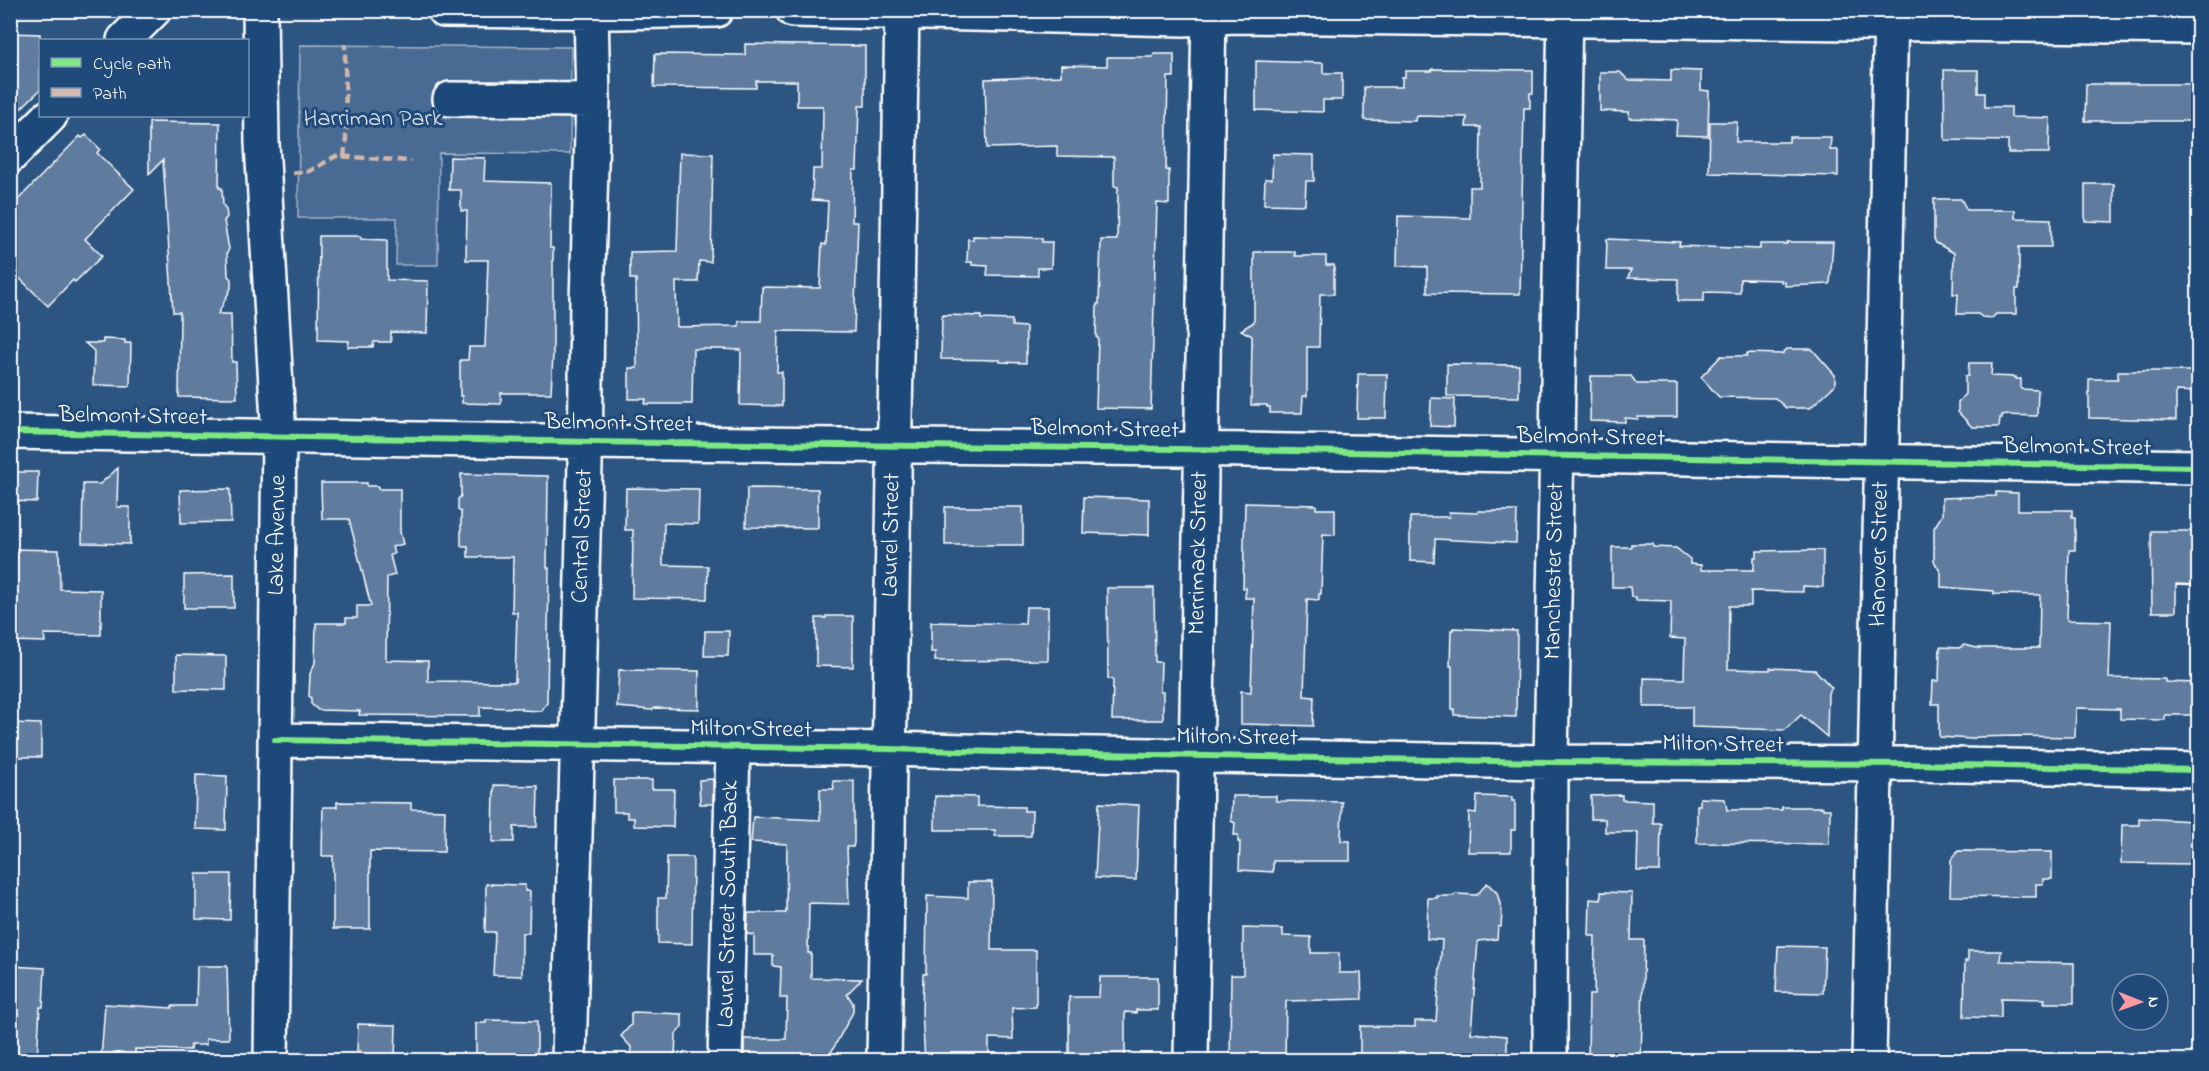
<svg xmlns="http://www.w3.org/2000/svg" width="2209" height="1071" font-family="'Indie Flower',sans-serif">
<rect width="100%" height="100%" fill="#2c5582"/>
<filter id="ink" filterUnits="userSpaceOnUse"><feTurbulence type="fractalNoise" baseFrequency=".0167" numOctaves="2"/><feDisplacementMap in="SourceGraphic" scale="12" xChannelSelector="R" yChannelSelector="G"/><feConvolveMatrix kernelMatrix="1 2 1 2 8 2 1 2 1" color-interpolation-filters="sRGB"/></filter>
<g filter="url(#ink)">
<path fill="#486b92" stroke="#a4b5c8" stroke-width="1.5" d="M 300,45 L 571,47 L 570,154 L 439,153 L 438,265 L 396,265 L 397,218 L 298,218 Z"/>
<path fill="#5e7c9f" stroke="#fff" stroke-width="1.5" d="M 10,33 L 40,34 L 40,90 L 10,119 Z
M 745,44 L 865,46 L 865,106 L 859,106 L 857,170 L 853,170 L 852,222 L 858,222 L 854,332 L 778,331 L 777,372 L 782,372 L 782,406 L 740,405 L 741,350 L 719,349 L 693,349 L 692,404 L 645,404 L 646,399 L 629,399 L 629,368 L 637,368 L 636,281 L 636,279 L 630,279 L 630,252 L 677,251 L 680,153 L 713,154 L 711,262 L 699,261 L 698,282 L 676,282 L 677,327 L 739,326 L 739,321 L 761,321 L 762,287 L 820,288 L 822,244 L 826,245 L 828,201 L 812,200 L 813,169 L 822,169 L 823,106 L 797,106 L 797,81 L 756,81 L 756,88 L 654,87 L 655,54 L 745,55 Z
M 1154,54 L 1174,54 L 1174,77 L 1168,77 L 1166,170 L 1169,170 L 1169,204 L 1157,203 L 1151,409 L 1096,408 L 1098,338 L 1096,337 L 1097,304 L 1099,304 L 1101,240 L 1117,240 L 1118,187 L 1114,186 L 1114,157 L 1057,156 L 1057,146 L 987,148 L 985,79 L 1061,76 L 1061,65 L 1107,66 L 1107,57 L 1153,57 Z
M 1256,61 L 1323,63 L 1323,73 L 1342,73 L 1342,100 L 1323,100 L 1323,112 L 1256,110 Z
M 1432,69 L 1533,70 L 1533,93 L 1530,93 L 1530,108 L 1524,108 L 1520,294 L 1427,293 L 1427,267 L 1397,266 L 1398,216 L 1470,218 L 1470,187 L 1480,187 L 1481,127 L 1466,127 L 1467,117 L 1416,116 L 1415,121 L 1364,120 L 1364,87 L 1402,87 L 1402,77 L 1405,77 L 1405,71 L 1432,71 Z
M 1671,70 L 1701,71 L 1701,90 L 1709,91 L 1708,136 L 1676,135 L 1677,120 L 1629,118 L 1629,112 L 1600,111 L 1600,72 L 1620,72 L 1628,80 L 1671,81 Z
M 1944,70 L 1978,70 L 1978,93 L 1985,93 L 1985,107 L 2011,107 L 2011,117 L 2050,118 L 2049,153 L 2008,153 L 2008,141 L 1945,140 Z
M 2086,84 L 2193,84 L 2192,121 L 2085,121 Z
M 149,122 L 220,123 L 219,188 L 222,188 L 223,205 L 226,209 L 227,217 L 224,221 L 229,249 L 227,253 L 228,276 L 231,279 L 231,288 L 218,314 L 231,314 L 232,362 L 236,362 L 237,398 L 179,397 L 180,312 L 173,312 L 163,160 L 149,174 Z
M 1710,122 L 1737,122 L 1736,142 L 1789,142 L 1789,137 L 1831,137 L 1830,150 L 1838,150 L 1838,176 L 1709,173 Z
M 86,135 L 100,149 L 97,153 L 134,189 L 85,239 L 102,256 L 75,282 L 73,280 L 48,306 L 10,269 L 10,208 L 80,136 L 82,138 Z
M 1273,154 L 1314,155 L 1314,181 L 1306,181 L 1305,205 L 1264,204 L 1265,179 L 1272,179 Z
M 450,157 L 485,158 L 484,181 L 551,183 L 550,248 L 553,248 L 553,354 L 551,393 L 501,393 L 501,404 L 462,403 L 462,396 L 460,396 L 460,360 L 468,360 L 469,347 L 485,347 L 488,260 L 466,260 L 467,211 L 461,211 L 461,190 L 449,190 Z
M 2085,184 L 2114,184 L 2114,222 L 2085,221 Z
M 1934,199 L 1961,199 L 1967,210 L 2015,210 L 2015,218 L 2051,219 L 2051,247 L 2019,247 L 2019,289 L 2016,289 L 2016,314 L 1996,314 L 1992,318 L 1982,317 L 1978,314 L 1957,314 L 1958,294 L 1953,294 L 1954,253 L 1936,243 L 1934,239 Z
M 319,236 L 360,236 L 361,239 L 387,240 L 387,280 L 428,281 L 427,333 L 391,332 L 391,342 L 374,342 L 373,347 L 348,347 L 349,341 L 318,340 Z
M 973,236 L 1042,238 L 1042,242 L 1052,242 L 1051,268 L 1038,268 L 1038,276 L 987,275 L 988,266 L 972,265 L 972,262 L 967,262 L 968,239 L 973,240 Z
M 1607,239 L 1680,242 L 1679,246 L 1760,249 L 1760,244 L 1787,244 L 1787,242 L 1833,242 L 1830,284 L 1785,286 L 1785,282 L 1781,282 L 1781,280 L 1740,279 L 1740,293 L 1704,292 L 1704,301 L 1678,301 L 1678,279 L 1628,278 L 1631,270 L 1606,270 Z
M 1254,252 L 1295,252 L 1295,256 L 1326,256 L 1326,265 L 1334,265 L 1334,294 L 1320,294 L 1319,347 L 1307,347 L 1307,396 L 1303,396 L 1302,413 L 1270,413 L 1270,407 L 1267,407 L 1267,405 L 1251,405 L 1252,336 L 1241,330 L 1254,322 Z
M 942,315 L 981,316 L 981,319 L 1012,320 L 1012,326 L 1026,327 L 1026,363 L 1000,362 L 1000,360 L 941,359 Z
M 103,339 L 125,340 L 125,343 L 131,343 L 130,386 L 93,385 L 94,351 L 85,343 L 103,343 Z
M 1787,349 L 1812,349 L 1835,375 L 1835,385 L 1810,408 L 1786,408 L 1775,398 L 1719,397 L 1701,377 L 1721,356 L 1747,356 L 1747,353 L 1782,354 Z
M 1969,363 L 1992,363 L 1991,376 L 2016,377 L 2016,379 L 2021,379 L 2021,389 L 2038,390 L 2037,416 L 2002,415 L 2002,418 L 2000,418 L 1999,427 L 1972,427 L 1958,412 L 1958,402 L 1965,394 L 1965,376 L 1968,376 Z
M 1447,364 L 1519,365 L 1519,397 L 1447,396 Z
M 2118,371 L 2199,371 L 2199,392 L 2176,391 L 2176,420 L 2089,418 L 2089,379 L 2118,379 Z
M 1358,374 L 1387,374 L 1386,418 L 1357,418 Z
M 1591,376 L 1631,376 L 1637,384 L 1677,384 L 1677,417 L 1638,417 L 1638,419 L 1625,418 L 1625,422 L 1590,421 Z
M 1431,398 L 1455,399 L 1454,427 L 1430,426 Z
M 118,468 L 117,507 L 130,507 L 130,544 L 82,543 L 83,484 L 100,484 Z
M 10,472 L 38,472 L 37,502 L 10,501 Z
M 461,474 L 548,476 L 547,568 L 549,568 L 547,703 L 541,711 L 521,710 L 521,708 L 480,707 L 480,716 L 359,715 L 360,711 L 318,710 L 311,704 L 311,698 L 309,696 L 310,674 L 315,663 L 316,623 L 346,623 L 346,618 L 357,618 L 357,606 L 371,606 L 349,519 L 322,519 L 321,483 L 367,483 L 367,486 L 378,486 L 378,489 L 400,489 L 400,532 L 403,544 L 392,547 L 394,554 L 390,555 L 395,575 L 387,577 L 386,660 L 428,661 L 428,681 L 515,682 L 517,612 L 512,612 L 513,557 L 468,557 L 468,546 L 461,546 L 461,512 L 458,510 L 458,499 L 461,496 Z
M 626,488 L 699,489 L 698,524 L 664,523 L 663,565 L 708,566 L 707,599 L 632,598 L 633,530 L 625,530 Z
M 747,488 L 818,489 L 818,528 L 746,527 Z
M 230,489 L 231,522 L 181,523 L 180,490 Z
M 1996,492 L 2018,493 L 2018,510 L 2072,510 L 2072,517 L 2075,517 L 2075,550 L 2069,550 L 2067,620 L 2111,621 L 2109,678 L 2165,679 L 2165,682 L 2199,683 L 2199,715 L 2165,715 L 2165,720 L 2120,719 L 2120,709 L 2076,708 L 2075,737 L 2016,736 L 1977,737 L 1972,739 L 1939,737 L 1939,704 L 1932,704 L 1933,681 L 1939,681 L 1940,647 L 1959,648 L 1964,645 L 1977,648 L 2039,648 L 2040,595 L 1994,594 L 1994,591 L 1941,587 L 1941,573 L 1934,561 L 1934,528 L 1942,515 L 1942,498 L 1996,496 Z
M 1084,497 L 1149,499 L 1149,535 L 1083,533 Z
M 1245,503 L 1316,505 L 1316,509 L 1335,509 L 1335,535 L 1323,534 L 1321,594 L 1319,594 L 1319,600 L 1307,599 L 1304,696 L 1314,697 L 1313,726 L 1241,724 L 1241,691 L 1251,692 L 1254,598 L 1245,598 L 1246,588 L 1243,588 Z
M 945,507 L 1023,507 L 1023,545 L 945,545 Z
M 1478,511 L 1517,511 L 1516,543 L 1435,539 L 1434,562 L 1410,561 L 1410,517 L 1449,517 L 1449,512 L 1478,513 Z
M 2151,531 L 2199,531 L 2199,585 L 2176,584 L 2176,612 L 2152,612 Z
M 1631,544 L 1653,544 L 1653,547 L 1676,548 L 1690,559 L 1690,564 L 1701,565 L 1701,570 L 1754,570 L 1754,557 L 1757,557 L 1757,551 L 1823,550 L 1823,587 L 1803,586 L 1803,592 L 1751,591 L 1751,606 L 1729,606 L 1728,669 L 1770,670 L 1770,668 L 1815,670 L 1832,688 L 1828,693 L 1827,737 L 1801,715 L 1785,730 L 1692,727 L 1692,707 L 1644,707 L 1644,678 L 1684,679 L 1685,639 L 1670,638 L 1671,601 L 1636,600 L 1636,597 L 1631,597 L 1630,587 L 1612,587 L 1612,547 L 1631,547 Z
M 10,549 L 59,550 L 60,589 L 101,590 L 101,635 L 44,634 L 45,642 L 10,641 Z
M 234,574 L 234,608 L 184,608 L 184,575 Z
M 1107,588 L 1154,588 L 1155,662 L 1161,662 L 1160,692 L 1163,692 L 1163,720 L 1112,720 L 1113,679 L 1108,679 Z
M 1026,607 L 1048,607 L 1048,660 L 935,661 L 935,652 L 931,652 L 931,622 L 1025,624 Z
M 826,616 L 853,616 L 853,667 L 816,666 L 816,618 L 826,618 Z
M 1453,628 L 1517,631 L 1516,717 L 1454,715 L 1454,709 L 1452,709 L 1452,666 L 1450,666 L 1451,630 L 1453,630 Z
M 705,631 L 729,631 L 728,656 L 704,656 Z
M 176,655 L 226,656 L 226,690 L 176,689 Z
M 619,670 L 699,671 L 699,709 L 655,708 L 652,710 L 617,707 Z
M 10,723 L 41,724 L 41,757 L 10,757 Z
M 196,775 L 227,776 L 226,830 L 195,829 Z
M 713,779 L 713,804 L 700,804 L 699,780 Z
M 614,780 L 652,780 L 652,789 L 674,789 L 673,827 L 634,826 L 634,818 L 627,818 L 627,812 L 614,812 Z
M 833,781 L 854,781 L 854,843 L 853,847 L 847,847 L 849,904 L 809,903 L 808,953 L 811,953 L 811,978 L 862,979 L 847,994 L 853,1003 L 853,1012 L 827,1060 L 744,1060 L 744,1039 L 786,1039 L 787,998 L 780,998 L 781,967 L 773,966 L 773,955 L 754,955 L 754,935 L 747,934 L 748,913 L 786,913 L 787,844 L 751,842 L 753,817 L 820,820 L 820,789 L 834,789 Z
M 494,785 L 538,786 L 537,827 L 514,827 L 514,842 L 493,842 Z
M 1622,795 L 1622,800 L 1653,801 L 1653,823 L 1661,823 L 1660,871 L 1637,871 L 1638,832 L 1605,832 L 1605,819 L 1591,819 L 1591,796 Z
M 935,796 L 977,797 L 977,806 L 1024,807 L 1024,811 L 1032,811 L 1031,836 L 995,836 L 995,830 L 935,830 Z
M 1232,796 L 1276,796 L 1276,801 L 1342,802 L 1341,841 L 1350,841 L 1350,861 L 1273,861 L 1273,872 L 1239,870 L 1240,842 L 1238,842 L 1238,835 L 1234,835 L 1235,823 L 1231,821 Z
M 1477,796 L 1512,797 L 1512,801 L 1515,801 L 1515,830 L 1511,830 L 1511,852 L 1468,852 L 1469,812 L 1476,813 Z
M 1700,798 L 1725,799 L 1727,810 L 1782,810 L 1782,807 L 1823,807 L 1823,809 L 1830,809 L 1829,844 L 1697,843 L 1697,805 L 1700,805 Z
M 337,802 L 411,803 L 411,809 L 445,810 L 444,852 L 370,851 L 370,929 L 333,929 L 333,856 L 322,856 L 323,807 L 337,807 Z
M 1099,803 L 1139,805 L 1136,880 L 1095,878 Z
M 2139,818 L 2193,821 L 2192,864 L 2121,863 L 2122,825 L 2139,825 Z
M 1958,851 L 2052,852 L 2052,879 L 2043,879 L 2043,884 L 2036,884 L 2036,897 L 1950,896 L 1951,860 Z
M 667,857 L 693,857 L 692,944 L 658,943 L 658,898 L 666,898 Z
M 196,874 L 231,874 L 230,920 L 196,919 Z
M 968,882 L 992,882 L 991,950 L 1036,950 L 1036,1007 L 1012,1008 L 1013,1039 L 989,1038 L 989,1057 L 980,1057 L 980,1060 L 925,1060 L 922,1013 L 923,974 L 926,974 L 927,896 L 968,898 Z
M 1487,883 L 1497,893 L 1502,911 L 1501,927 L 1498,927 L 1497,939 L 1478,941 L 1471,1033 L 1507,1036 L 1507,1060 L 1360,1060 L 1360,1026 L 1415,1027 L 1415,1021 L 1436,1021 L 1442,940 L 1427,939 L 1428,898 L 1437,898 L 1437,896 L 1453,896 L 1456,894 L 1477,895 Z
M 486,884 L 525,885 L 525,891 L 530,891 L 529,933 L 522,933 L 522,976 L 493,975 L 495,932 L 485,932 Z
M 1601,892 L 1632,893 L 1631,940 L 1644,940 L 1641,1060 L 1588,1060 L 1589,995 L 1594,995 L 1595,936 L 1589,936 L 1590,899 L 1601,900 Z
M 1243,928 L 1283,929 L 1283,936 L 1311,937 L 1311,953 L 1339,953 L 1339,973 L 1361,973 L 1362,999 L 1286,1001 L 1285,1060 L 1230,1060 L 1231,975 L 1243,975 Z
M 1778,946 L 1825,947 L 1823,993 L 1776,992 Z
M 1968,951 L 2001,951 L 2000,961 L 2074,963 L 2074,1003 L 2044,1003 L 2045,999 L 2001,998 L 2001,1018 L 1964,1017 L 1965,961 L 1968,961 Z
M 10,966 L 45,968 L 43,1007 L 40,1007 L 37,1060 L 10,1059 Z
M 197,966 L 227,966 L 229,1039 L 206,1039 L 206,1045 L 191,1045 L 190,1050 L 135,1049 L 135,1060 L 101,1060 L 105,1004 L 172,1008 L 172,1006 L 196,1006 Z
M 1100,977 L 1158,977 L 1158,1010 L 1136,1010 L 1136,1013 L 1125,1012 L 1125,1060 L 1069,1060 L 1069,997 L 1099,997 Z
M 634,1012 L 682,1014 L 682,1027 L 676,1034 L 675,1057 L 667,1056 L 667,1060 L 630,1059 L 631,1047 L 621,1036 L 631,1025 L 631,1013 Z
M 486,1020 L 537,1021 L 537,1060 L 476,1060 L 476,1023 L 486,1023 Z
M 358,1024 L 396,1025 L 395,1060 L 374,1060 L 375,1058 L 360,1058 L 360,1051 L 357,1051 Z"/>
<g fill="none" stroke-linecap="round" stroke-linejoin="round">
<defs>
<path id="minor" d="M 260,10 L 262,143 L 279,438 L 271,1060
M 444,10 L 617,12 L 716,10
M 793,10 L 1183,19 L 1235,16 L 2198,27
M 124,40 L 154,10
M 450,99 L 593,100
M 10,156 L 50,116
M 10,432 C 399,441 787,444 1176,449 C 1517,454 1858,463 2198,467
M 275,740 L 888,749 L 1039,753 L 1551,762 L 1911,764 L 2198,770
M 569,1060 L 585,464 L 587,301 L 593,100 L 591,10
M 725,1060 L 733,748
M 884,1060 L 902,10
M 1191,1060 L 1209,10
M 1550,1060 L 1551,762 L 1565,10
M 1869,1060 L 1891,10"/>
</defs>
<use href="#minor" stroke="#fff" stroke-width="38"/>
<use href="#minor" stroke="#1f4a7a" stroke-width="33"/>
<path stroke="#d1b7ad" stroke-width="4.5" stroke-dasharray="9 4.5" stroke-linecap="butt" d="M 344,157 L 346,139 L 345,44
M 293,173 L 310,171 L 336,156 L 411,161"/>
<defs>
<path id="cycleway" d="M 10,432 C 399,441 787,444 1176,449 C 1517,454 1858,463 2198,467
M 275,740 L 888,749 L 1039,753 L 1551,762 L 1911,764 L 2198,770"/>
</defs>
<use href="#cycleway" stroke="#1f4a7a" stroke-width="10"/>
<use href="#cycleway" stroke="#7ce984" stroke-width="6"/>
</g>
</g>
<g text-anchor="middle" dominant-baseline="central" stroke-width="6" stroke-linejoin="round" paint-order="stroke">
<g font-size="24" fill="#dae1e9" stroke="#1f4a7a">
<text x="373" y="119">Harriman Park</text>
</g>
<g font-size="24" fill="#fff" stroke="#1f4a7a">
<text transform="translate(133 417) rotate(1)">Belmont Street</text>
<text transform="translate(619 424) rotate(1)">Belmont Street</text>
<text transform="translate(1105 430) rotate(1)">Belmont Street</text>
<text transform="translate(1591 438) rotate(1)">Belmont Street</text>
<text transform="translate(2077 448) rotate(1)">Belmont Street</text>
<text transform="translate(278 535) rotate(-89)">Lake Avenue</text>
<text transform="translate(892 535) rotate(-89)">Laurel Street</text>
<text transform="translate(583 536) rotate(-88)">Central Street</text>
<text transform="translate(1199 553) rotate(-89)">Merrimack Street</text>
<text transform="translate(1880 554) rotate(-89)">Hanover Street</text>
<text transform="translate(1555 571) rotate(-89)">Manchester Street</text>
<text transform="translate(751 730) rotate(1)">Milton Street</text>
<text transform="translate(1237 738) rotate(1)">Milton Street</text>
<text transform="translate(1723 745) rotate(1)">Milton Street</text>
<text transform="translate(729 904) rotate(-89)">Laurel Street South Back</text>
</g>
</g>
<rect width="2209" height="1071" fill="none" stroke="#1f4a7a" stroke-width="36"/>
<rect x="18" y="18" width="2173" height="1035" fill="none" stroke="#fff" stroke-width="2" filter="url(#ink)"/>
<rect x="39" y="39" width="210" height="78" fill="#1f4a7a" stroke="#7992af" stroke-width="1.5"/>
<rect x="51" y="58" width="30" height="9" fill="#7ce984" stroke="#7992af" stroke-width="1.5"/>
<text x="93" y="69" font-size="18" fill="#ffffff">Cycle path</text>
<rect x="51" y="88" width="30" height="9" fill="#d1b7ad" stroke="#7992af" stroke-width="1.5"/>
<text x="93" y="99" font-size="18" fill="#ffffff">Path</text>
<g transform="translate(2140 1002) rotate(91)"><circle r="28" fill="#1f4a7a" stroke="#7992af" stroke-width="1.5"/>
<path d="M0-4.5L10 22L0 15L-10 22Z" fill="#ff9aa2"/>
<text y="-9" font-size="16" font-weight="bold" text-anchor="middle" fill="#ffffff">N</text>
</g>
</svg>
